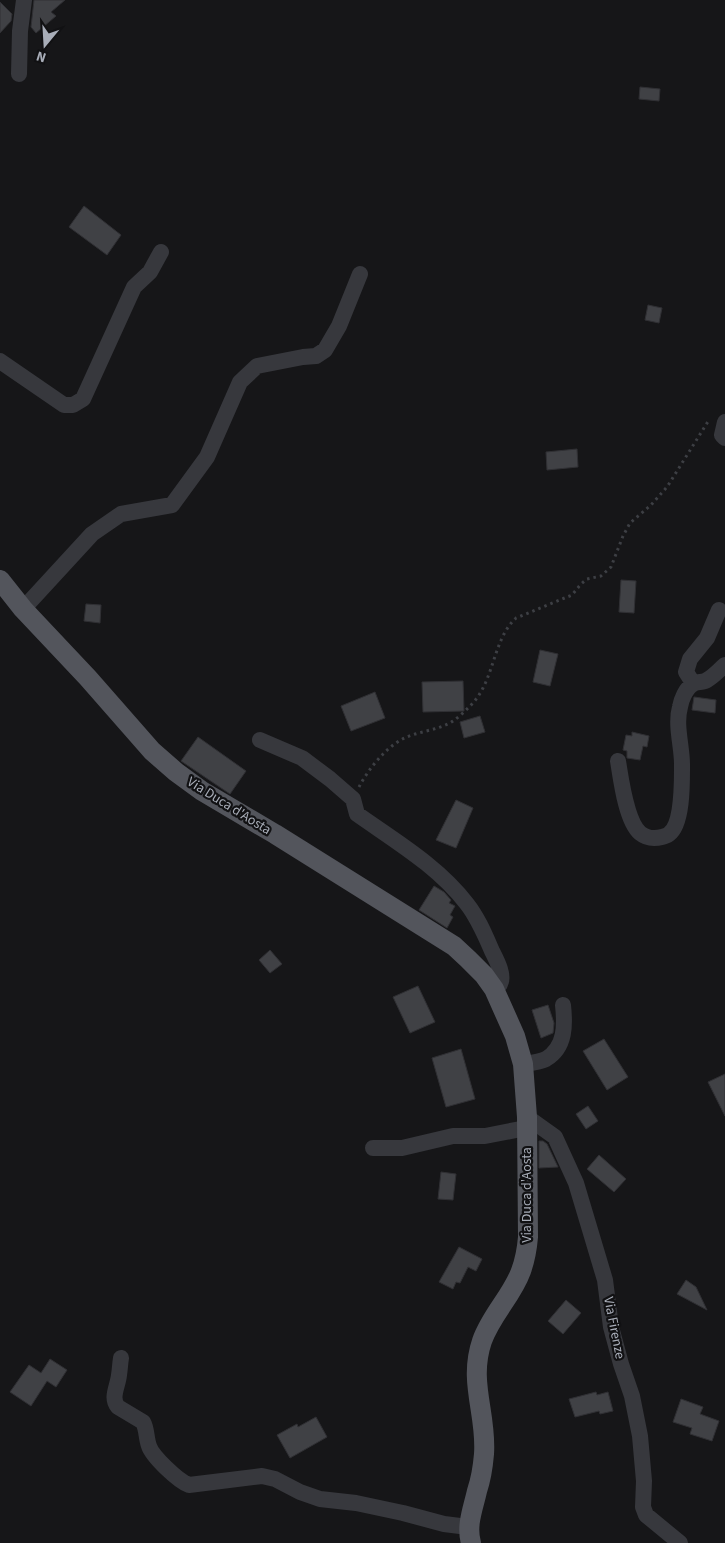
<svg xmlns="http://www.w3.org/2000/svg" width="725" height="1543" font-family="'Source Sans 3',sans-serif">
<rect width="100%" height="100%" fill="#161618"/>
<path fill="#404145" stroke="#303034" d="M 34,0 L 65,0 L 51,12 L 56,16 L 36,33 L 31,27 Z
M 0,2 L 12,14 L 11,21 L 0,33 Z
M 640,87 L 660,89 L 659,101 L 639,99 Z
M 84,206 L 121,235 L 107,255 L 69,227 Z
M 648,305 L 662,308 L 659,323 L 645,320 Z
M 577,449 L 578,467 L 547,470 L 546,452 Z
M 621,580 L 636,581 L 634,613 L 619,612 Z
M 86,604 L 101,605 L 100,623 L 84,621 Z
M 540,650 L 558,654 L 550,686 L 533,682 Z
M 463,681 L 464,711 L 423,712 L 422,682 Z
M 375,692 L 385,718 L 351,731 L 341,706 Z
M 694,697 L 716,700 L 715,713 L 692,710 Z
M 480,716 L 485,732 L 464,738 L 460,722 Z
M 632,732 L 649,736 L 647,747 L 643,746 L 640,760 L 627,758 L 627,751 L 623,750 L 626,735 L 632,736 Z
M 198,737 L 246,771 L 230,794 L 181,761 Z
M 456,800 L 473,808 L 456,848 L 436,840 Z
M 434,886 L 444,892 L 451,900 L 449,903 L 455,906 L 450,915 L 453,917 L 447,928 L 419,910 Z
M 270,950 L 282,964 L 270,973 L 259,960 Z
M 418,986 L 435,1022 L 410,1033 L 393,997 Z
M 548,1005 L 554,1023 L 553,1033 L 541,1038 L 532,1010 Z
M 604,1039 L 628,1077 L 607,1090 L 583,1051 Z
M 461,1049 L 475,1099 L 446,1107 L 432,1058 Z
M 725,1074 L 725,1116 L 708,1082 Z
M 588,1106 L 598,1121 L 586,1129 L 576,1114 Z
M 539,1141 L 543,1141 L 547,1144 L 558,1167 L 539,1168 Z
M 599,1155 L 626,1179 L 614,1192 L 587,1169 Z
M 441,1172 L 456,1174 L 453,1200 L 438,1199 Z
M 459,1247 L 482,1259 L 476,1271 L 468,1267 L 460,1283 L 456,1282 L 453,1289 L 439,1282 Z
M 686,1280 L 696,1287 L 707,1310 L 677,1294 Z
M 566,1300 L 581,1313 L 563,1334 L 548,1321 Z
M 50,1359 L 67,1370 L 56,1387 L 47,1381 L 31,1406 L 10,1392 L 29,1365 L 41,1373 Z
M 596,1392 L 597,1395 L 608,1392 L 613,1411 L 600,1414 L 599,1411 L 575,1417 L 569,1399 Z
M 681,1399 L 703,1407 L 700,1414 L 719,1421 L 712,1441 L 690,1434 L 692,1428 L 673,1422 Z
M 316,1417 L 327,1437 L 290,1458 L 277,1435 L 297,1424 L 298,1427 Z"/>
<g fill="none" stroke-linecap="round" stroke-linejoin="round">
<path stroke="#3d3f44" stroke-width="3" stroke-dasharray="2.5 4" stroke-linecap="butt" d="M 359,787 C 368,770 383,751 399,741 C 415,731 438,731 453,721 C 459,717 465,711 470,706 C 495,682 492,640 516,618 L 572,595 L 581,584 L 587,579 L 601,576 L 611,567 L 623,536 L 630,523 L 651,505 L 667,487 L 709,420"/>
<path stroke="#37383d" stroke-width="16" d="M 19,74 L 20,31 L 24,0
M 0,361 L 64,405 L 73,405 L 83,399 L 134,287 L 150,272 L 161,252
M 725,422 L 722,435 L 725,438
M 23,609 L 92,534 L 121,514 L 172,505 L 207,457 L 240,382 L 257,366 L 303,357 L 316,356 L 325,350 L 339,326 L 360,274
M 693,683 L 686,672 L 690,659 L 707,638 L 719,610
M 260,740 L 302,758 L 330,779 L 353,799 L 357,814 C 395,841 438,866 467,904 C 478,918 485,935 492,951 C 496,959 505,975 500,984 C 498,986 496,987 494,989
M 618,761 C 621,779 626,821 640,833 C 646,838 654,839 662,837 C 664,836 667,836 669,834 C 683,824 682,781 682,764 C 682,746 675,725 680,707 C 681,700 686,688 693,684 C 697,681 703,683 707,680 C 714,676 719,670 725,665
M 523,1064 C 530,1063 540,1062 546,1059 C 566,1047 565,1024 563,1005
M 527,1117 L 555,1137 L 576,1183 L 605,1280 L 611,1327 L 621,1364 L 632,1396 L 640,1436 L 644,1481 L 643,1507 L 646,1515 L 680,1543
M 373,1148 L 402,1148 L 453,1136 L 485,1136 L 526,1128
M 121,1358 C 120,1364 120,1369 119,1375 C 118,1386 110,1398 118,1407 L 143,1422 C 147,1429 146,1438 149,1446 C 152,1456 178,1481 189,1485 L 262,1476 L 275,1479 L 300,1492 L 320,1499 L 356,1503 L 403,1513 L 444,1524 L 468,1527"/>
<path stroke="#53555c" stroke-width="20" d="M 0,580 L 23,609 L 88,678 L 152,751 L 176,772 L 202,791 L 275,834 L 454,946 L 468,959 L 484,975 L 494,989 L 515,1036 L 523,1064 L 527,1117 L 528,1237 C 527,1249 525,1260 521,1271 C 512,1296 491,1315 482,1341 C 468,1382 487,1414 484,1454 C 483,1466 481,1479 477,1491 C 473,1509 466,1525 471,1543"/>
</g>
<g text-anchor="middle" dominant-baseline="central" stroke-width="4.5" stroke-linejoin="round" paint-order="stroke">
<g font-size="14" fill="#a8adb8" stroke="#111113">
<text transform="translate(229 806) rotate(32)">Via Duca d'Aosta</text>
<text transform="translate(527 1195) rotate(-90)">Via Duca d'Aosta</text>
<text transform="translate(614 1328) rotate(79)">Via Firenze</text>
</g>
</g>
<g transform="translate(45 45) rotate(198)" stroke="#111113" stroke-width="4" paint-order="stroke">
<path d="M0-4L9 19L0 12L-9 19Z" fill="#a8adb8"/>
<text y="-8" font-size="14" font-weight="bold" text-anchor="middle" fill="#a8adb8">N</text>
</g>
</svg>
